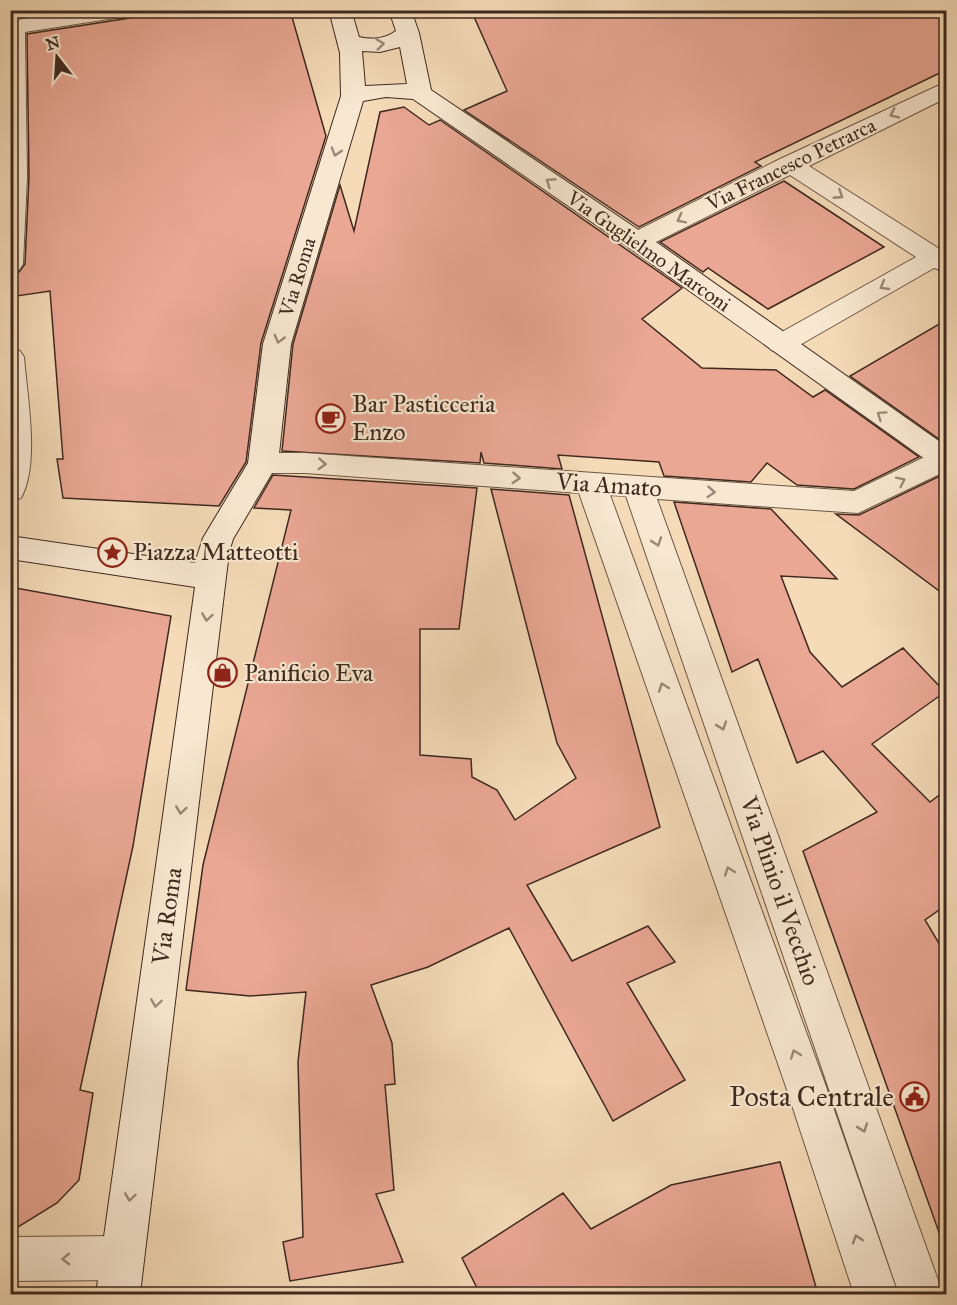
<svg xmlns="http://www.w3.org/2000/svg" width="957" height="1305" font-family="'IM FELL Great Primer',serif">
<rect width="100%" height="100%" fill="#f5dbb8"/>
<filter id="stains"><feTurbulence type="fractalNoise" baseFrequency=".00333" numOctaves="4"/><feColorMatrix values="0 0 0 0 .2 0 0 0 0 .09 0 0 0 0 .02 0 0 0 .5 -.17"/></filter>
<radialGradient id="worn" r=".72"><stop offset=".6" stop-color="#630" stop-opacity="0"/><stop offset="1" stop-color="#630" stop-opacity=".3"/></radialGradient>
<path fill="#eaa794" stroke="#3f291f" stroke-width="1.5" d="M 10,10 L 63,10 L 10,19 Z
M 140,10 L 290,10 L 326,136 L 261,343 L 246,462 L 219,506 L 63,498 L 57,459 L 63,459 L 50,291 L 10,297 L 10,274 L 19,272 L 25,264 L 29,177 L 27,34 L 136,17 Z
M 471,10 L 946,10 L 946,70 L 755,162 L 761,166 L 639,227 L 464,110 L 507,91 Z
M 404,107 L 429,125 L 440,120 L 682,288 L 642,319 L 702,368 L 776,370 L 813,397 L 825,390 L 919,457 L 854,489 L 797,485 L 767,463 L 751,482 L 664,476 L 659,462 L 558,455 L 562,469 L 484,463 L 481,452 L 480,463 L 282,451 L 293,344 L 340,185 L 354,231 L 380,112 Z
M 784,181 L 884,247 L 768,309 L 708,268 L 703,272 L 660,242 Z
M 946,320 L 946,444 L 850,376 Z
M 946,473 L 946,596 L 836,514 L 859,515 Z
M 273,475 L 477,488 L 459,629 L 420,629 L 420,755 L 471,759 L 472,777 L 497,790 L 515,820 L 576,778 L 557,743 L 491,489 L 569,495 L 660,827 L 527,885 L 572,961 L 648,926 L 675,962 L 627,983 L 685,1080 L 613,1121 L 509,928 L 428,967 L 371,985 L 392,1043 L 395,1084 L 385,1085 L 394,1190 L 376,1194 L 403,1262 L 290,1281 L 283,1242 L 303,1237 L 298,1062 L 306,992 L 250,996 L 186,990 L 203,865 L 291,510 L 254,508 Z
M 674,502 L 771,509 L 837,579 L 781,576 L 810,652 L 842,687 L 903,648 L 945,692 L 872,744 L 930,802 L 946,790 L 946,905 L 925,920 L 946,955 L 946,1237 L 941,1238 L 803,851 L 877,812 L 823,751 L 797,763 L 758,659 L 732,672 Z
M 10,587 L 171,616 L 133,846 L 80,1090 L 93,1093 L 79,1180 L 57,1203 L 10,1232 Z
M 780,1162 L 818,1294 L 480,1294 L 462,1258 L 563,1193 L 591,1229 L 671,1185 Z"/>
<g fill="none" stroke-linecap="round" stroke-linejoin="round">
<defs>
<path id="street" d="M 81,10 L 138,10 L 136,15 L 128,16 L 25,32 L 27,177 L 23,264 L 19,270 L 10,272 L 10,21 Z
M 946,82 L 946,98 L 809,166 L 946,253 L 946,272 L 934,268 L 791,350 L 781,353 L 771,350 L 767,344 L 771,338 L 916,257 L 790,175 L 646,247 L 637,249 L 628,247 L 624,241 L 628,235 L 780,159 Z
M 10,348 L 20,351 L 24,357 C 27,396 40,464 21,498 L 10,501 Z
M 946,449 L 946,471 L 858,513 L 657,499 L 943,1294 L 899,1294 L 626,496 L 610,495 L 824,1081 L 898,1294 L 854,1294 L 784,1081 L 579,493 L 305,473 L 263,473 L 253,470 L 248,463 L 253,456 L 263,453 L 305,453 L 854,491 L 935,452 Z
M 122,1236 L 137,1243 L 144,1258 L 137,1273 L 122,1280 L 10,1281 L 10,1237 Z"/>
<path id="secondary" d="M 329,10 L 351,10 L 359,37 C 373,40 384,39 396,31 L 389,10 L 411,10 L 419,33 L 431,90 L 646,235 L 946,446 L 946,470 L 936,467 L 628,247 L 413,99 L 386,97 L 363,101 L 291,344 L 278,463 L 233,539 L 229,552 L 140,1294 L 96,1294 L 195,587 L 10,559 L 10,536 L 195,563 L 203,538 L 248,463 L 263,344 L 341,96 L 340,53 ZM 400,47 L 407,84 L 365,86 L 362,51 L 380,52 Z"/>
</defs>
<use href="#street" stroke="#6c5645" stroke-width="2"/>
<use href="#secondary" stroke="#3f291f" stroke-width="2"/>
<use href="#street" fill="#f8e8d1" fill-rule="evenodd"/>
<use href="#secondary" fill="#f8e8d1" fill-rule="evenodd"/>
</g>
<defs><path id="oneway-chevron" d="M-2-3.5L2.5 0L-2 3.5" fill="none" stroke-width="1.6" stroke-linecap="round" stroke-linejoin="round" transform="scale(1.5)"/></defs>
<g stroke="#9c8878">
<use href="#oneway-chevron" transform="translate(380 44) rotate(-7)"/>
<use href="#oneway-chevron" transform="translate(894 114) rotate(154)"/>
<use href="#oneway-chevron" transform="translate(336 152) rotate(107)"/>
<use href="#oneway-chevron" transform="translate(550 182) rotate(-146)"/>
<use href="#oneway-chevron" transform="translate(839 195) rotate(33)"/>
<use href="#oneway-chevron" transform="translate(681 219) rotate(153)"/>
<use href="#oneway-chevron" transform="translate(884 286) rotate(150)"/>
<use href="#oneway-chevron" transform="translate(279 339) rotate(105)"/>
<use href="#oneway-chevron" transform="translate(881 415) rotate(-145)"/>
<use href="#oneway-chevron" transform="translate(322 464) rotate(4)"/>
<use href="#oneway-chevron" transform="translate(516 478) rotate(4)"/>
<use href="#oneway-chevron" transform="translate(901 481) rotate(-26)"/>
<use href="#oneway-chevron" transform="translate(711 492) rotate(4)"/>
<use href="#oneway-chevron" transform="translate(657 542) rotate(71)"/>
<use href="#oneway-chevron" transform="translate(207 617) rotate(98)"/>
<use href="#oneway-chevron" transform="translate(663 687) rotate(-110)"/>
<use href="#oneway-chevron" transform="translate(722 726) rotate(71)"/>
<use href="#oneway-chevron" transform="translate(181 810) rotate(98)"/>
<use href="#oneway-chevron" transform="translate(729 871) rotate(-110)"/>
<use href="#oneway-chevron" transform="translate(156 1003) rotate(98)"/>
<use href="#oneway-chevron" transform="translate(795 1054) rotate(-110)"/>
<use href="#oneway-chevron" transform="translate(863 1128) rotate(71)"/>
<use href="#oneway-chevron" transform="translate(130 1197) rotate(98)"/>
<use href="#oneway-chevron" transform="translate(857 1239) rotate(-108)"/>
<use href="#oneway-chevron" transform="translate(66 1259) rotate(179)"/>
</g>
<defs>
<symbol id="cafe-ring" viewBox="-11 -11 22 22"><circle r="9.5" fill="#f8e8d1" stroke="#8f2418" stroke-width="1.5"/><path d="M-5.5-4.5H6V0H3Q3 3.5 0 3.5H-2.5Q-5.5 3.5-5.5 0ZM3-3.2v2h1.7v-2ZM-6 4.5H4V6H-6Z" fill="#8f2418"/></symbol>
<symbol id="sight-ring" viewBox="-11 -11 22 22"><circle r="9.5" fill="#f8e8d1" stroke="#8f2418" stroke-width="1.5"/><path d="M0-6L1.8-2.2L6-1.7L2.9 1.2L3.7 5.4L0 3.3L-3.7 5.4L-2.9 1.2L-6-1.7L-1.8-2.2Z" fill="#8f2418"/></symbol>
<symbol id="shop-ring" viewBox="-11 -11 22 22"><circle r="9.5" fill="#f8e8d1" stroke="#8f2418" stroke-width="1.5"/><path d="M-5-2.5h2.3a2.7 3.5 0 0 1 5.4 0H5L5.5 6h-11ZM-1.5-2.5h3a1.5 2.3 0 0 0-3 0Z" fill="#8f2418"/></symbol>
<symbol id="civic-ring" viewBox="-11 -11 22 22"><circle r="9.5" fill="#f8e8d1" stroke="#8f2418" stroke-width="1.5"/><path d="M-.6-6.5H3V-4.5H.6V-3L4-1V1h2V6H-6V1h2V-1L-.6-3ZM-1.2 2.5V6h2.4V2.5Z" fill="#8f2418"/></symbol>
</defs>
<g fill-rule="evenodd">
<use href="#cafe-ring" x="314" y="402" width="33" height="33"/>
<use href="#sight-ring" x="96" y="536" width="33" height="33"/>
<use href="#shop-ring" x="206" y="656" width="33" height="33"/>
<use href="#civic-ring" x="898" y="1080" width="33" height="33"/>
</g>
<g text-anchor="middle" dominant-baseline="central" stroke-width="4.5" stroke-linejoin="round" paint-order="stroke">
<g font-size="20" fill="#3f291f" stroke="#f8e8d1">
<text transform="translate(791 164) rotate(-26)">Via Francesco Petrarca</text>
<text transform="translate(649 251) rotate(35)">Via Guglielmo Marconi</text>
<text transform="translate(297 277) rotate(-73)">Via Roma</text>
</g>
<g font-size="24" fill="#3f291f" stroke="#f8e8d1" text-anchor="start">
<text x="352" y="404">Bar Pasticceria<tspan x="352" dy="28">Enzo</tspan></text>
<text x="133" y="552">Piazza Matteotti</text>
<text x="244" y="673">Panificio Eva</text>
</g>
<g font-size="24" fill="#3f291f" stroke="#f8e8d1">
<text transform="translate(609 485) rotate(4)">Via Amato</text>
<text transform="translate(780 891) rotate(71)">Via Plinio il Vecchio</text>
<text transform="translate(167 916) rotate(-82)">Via Roma</text>
</g>
<g font-size="28" fill="#3f291f" stroke="#f8e8d1" text-anchor="end">
<text x="894" y="1096">Posta Centrale</text>
</g>
</g>
<rect width="957" height="1305" fill="none" stroke="#f5dbb8" stroke-width="36"/>
<rect x="12" y="12" width="933" height="1281" fill="none" stroke="#3f291f" stroke-width="3"/>
<rect x="18" y="18" width="921" height="1269" fill="none" stroke="#3f291f" stroke-width="1.5"/>
<g transform="translate(57 57) rotate(343)" stroke="#f8e8d1" stroke-width="4.5" paint-order="stroke">
<path d="M0-4.5L10 22L0 15L-10 22Z" fill="#3f291f"/>
<text y="-9" font-size="16" font-weight="bold" text-anchor="middle" fill="#3f291f">N</text>
</g>
<rect width="100%" height="100%" filter="url(#stains)"/>
<rect width="100%" height="100%" fill="url(#worn)"/>
</svg>
